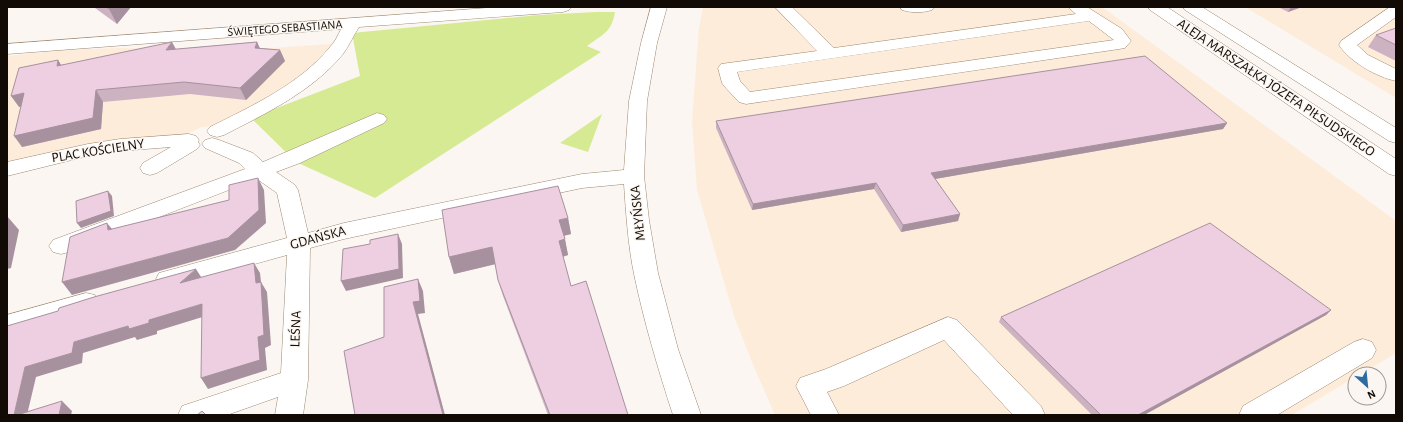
<svg xmlns="http://www.w3.org/2000/svg" width="1403" height="422" font-family="'Alegreya Sans',sans-serif">
<rect width="100%" height="100%" fill="#fbf6f1"/>
<path fill="#feecda" d="M 703,7 L 1102,7 L 1396,221 L 1396,353 L 1361,374 L 1355,374 L 1355,377 L 1292,415 L 775,415 L 752,362 L 734,316 L 697,190 L 692,122 L 699,28 Z
M 1245,7 L 1396,7 L 1396,98 Z
M 332,44 L 317,61 L 294,80 L 256,105 L 217,126 L 202,127 L 188,133 L 185,135 L 117,140 L 7,165 L 7,56 L 64,50 L 118,48 L 178,49 L 198,53 Z"/>
<path fill="#d6ea94" d="M 596,12 L 615,12 C 612,32 602,35 587,46 L 601,52 L 375,198 L 296,162 L 251,118 L 360,76 L 352,33 L 539,15 Z
M 602,114 L 588,152 L 560,143 Z"/>
<g fill="none" stroke-linecap="round" stroke-linejoin="round">
<defs>
<path id="minor" d="M 500,7 L 571,7 L 569,10 L 563,12 L 359,27 C 353,36 349,46 343,54 C 313,91 265,114 224,135 L 217,137 L 210,135 L 207,131 L 210,127 C 252,106 300,84 330,47 C 335,42 338,35 341,29 L 7,54 L 7,44 Z
M 651,7 L 667,7 L 657,43 L 647,101 L 644,176 L 649,220 L 658,273 L 678,349 L 701,415 L 673,415 C 658,369 644,322 634,274 C 628,245 626,214 624,184 L 582,188 L 344,239 L 310,248 L 308,380 L 303,415 L 275,415 L 278,397 L 227,415 L 178,415 L 182,406 L 281,373 L 287,255 L 168,288 L 159,285 L 156,279 L 159,273 L 287,238 L 277,193 L 257,179 L 69,252 L 61,254 L 53,252 L 49,246 L 53,240 L 245,169 L 239,163 L 205,148 L 202,144 L 205,140 L 212,138 L 219,140 L 253,153 L 263,162 L 377,113 L 384,115 L 387,119 L 384,123 L 300,163 L 276,172 L 295,185 L 298,190 L 308,233 L 344,223 L 582,174 L 624,170 L 629,101 L 641,43 Z
M 775,7 L 792,7 L 834,48 L 1076,14 L 1068,7 L 1087,7 L 1122,29 L 1131,41 L 1125,48 L 1119,49 L 746,104 L 739,102 L 725,87 L 722,83 L 718,68 L 721,64 L 817,51 ZM 1089,21 L 1114,40 L 750,92 L 740,81 L 737,72 Z
M 900,7 L 934,7 L 932,10 C 922,13 912,13 902,10 Z
M 1390,7 L 1396,7 L 1396,17 L 1357,45 L 1368,55 L 1396,69 L 1396,81 C 1377,77 1350,62 1339,45 L 1341,41 Z
M 189,134 L 196,136 L 199,140 L 198,142 L 200,145 L 197,149 L 157,173 L 150,175 L 143,173 L 140,168 L 143,163 L 171,147 L 120,151 L 88,156 L 7,176 L 7,162 L 88,144 L 120,139 Z
M 86,293 L 95,295 L 98,302 L 95,309 L 7,335 L 7,315 Z
M 948,317 L 957,320 L 1041,406 L 1045,415 L 1013,415 L 944,340 L 844,386 L 827,392 L 839,415 L 811,415 L 796,386 L 800,378 L 826,369 Z
M 1363,339 L 1372,342 L 1376,350 L 1372,358 L 1277,415 L 1239,415 L 1243,406 L 1354,342 Z"/>
<path id="major" d="M 1148,7 L 1167,7 L 1396,159 L 1396,176 L 1389,174 L 1150,10 Z
M 1183,7 L 1202,7 L 1396,128 L 1396,143 L 1389,141 L 1185,10 Z"/>
</defs>
<use href="#minor" stroke="#9e8871" stroke-width="1"/>
<use href="#major" stroke="#9e8871" stroke-width="1"/>
<use href="#minor" fill="#fff" fill-rule="evenodd"/>
<use href="#major" fill="#fff" fill-rule="evenodd"/>
</g>
<path fill="#cdb2c2" d="M 94,7 L 131,7 L 117,24 L 95,8 Z
M 1278,7 L 1302,7 L 1288,12 Z
M 1396,28 L 1396,61 L 1368,47 L 1376,35 Z
M 257,42 L 260,48 L 280,50 L 285,61 L 246,100 L 190,94 L 103,102 L 101,129 L 22,147 L 21,107 L 19,107 L 58,60 L 61,65 L 176,49 Z
M 716,121 L 1227,123 L 1223,129 L 935,179 L 960,214 L 958,221 L 901,232 L 874,189 L 752,210 L 716,128 Z
M 568,218 L 571,234 L 564,236 L 568,255 L 563,257 L 571,286 L 628,415 L 548,415 L 503,296 L 498,280 L 495,264 L 454,274 L 449,257 Z
M 1331,310 L 1326,315 L 1144,415 L 1092,415 L 999,322 L 1001,317 Z"/>
<path fill="#a7919e" d="M 111,7 L 131,7 L 117,24 L 109,9 Z
M 1291,7 L 1302,7 L 1288,12 Z
M 172,42 L 178,53 L 166,50 Z
M 257,42 L 262,54 L 255,48 Z
M 280,50 L 285,61 L 246,100 L 240,88 Z
M 58,60 L 65,72 L 57,66 Z
M 96,90 L 103,102 L 101,129 L 22,147 L 14,136 Z
M 24,93 L 33,104 L 19,107 L 11,96 Z
M 1227,123 L 1223,129 L 929,180 L 931,173 Z
M 258,178 L 264,190 L 266,223 L 235,250 L 72,295 L 62,282 L 228,238 Z
M 876,183 L 874,189 L 752,210 L 753,204 Z
M 108,191 L 112,196 L 114,216 L 81,228 L 77,223 Z
M 960,214 L 958,221 L 901,232 L 903,225 Z
M 7,216 L 19,230 L 11,268 L 7,269 Z
M 568,218 L 571,234 L 562,236 L 559,220 Z
M 107,223 L 117,235 L 108,230 Z
M 398,234 L 402,244 L 403,278 L 346,291 L 341,281 Z
M 565,239 L 568,255 L 561,257 L 559,241 Z
M 492,247 L 496,264 L 454,274 L 449,257 Z
M 254,263 L 260,273 L 261,282 L 267,292 L 271,345 L 265,348 L 267,370 L 208,389 L 201,378 L 258,337 Z
M 196,269 L 203,280 L 180,283 Z
M 418,279 L 423,291 L 425,313 L 418,314 L 445,415 L 443,415 L 413,302 Z
M 202,304 L 209,315 L 157,331 L 157,334 L 137,340 L 135,337 L 83,353 L 82,363 L 36,377 L 27,415 L 14,415 L 25,367 L 74,342 Z
M 1331,310 L 1326,315 L 1144,415 L 1138,415 Z
M 62,401 L 72,411 L 71,415 L 59,415 Z"/>
<path fill="#eecfe1" stroke="#a7919e" d="M 106,7 L 111,7 L 109,9 Z
M 1396,28 L 1396,45 L 1376,35 Z
M 172,42 L 166,50 L 257,42 L 255,48 L 280,50 L 240,88 L 184,82 L 96,90 L 93,118 L 14,136 L 24,93 L 11,96 L 19,68 L 58,60 L 57,66 Z
M 1145,56 L 1227,123 L 931,173 L 960,214 L 903,225 L 876,183 L 753,204 L 716,121 Z
M 258,178 L 259,210 L 228,238 L 62,282 L 70,237 L 107,223 L 108,230 L 229,200 L 229,185 Z
M 558,186 L 568,218 L 559,220 L 565,239 L 559,241 L 571,286 L 586,281 L 628,415 L 550,415 L 498,280 L 492,247 L 449,257 L 442,210 Z
M 108,191 L 111,211 L 77,223 L 76,201 Z
M 1210,223 L 1331,310 L 1138,415 L 1101,415 L 1001,317 Z
M 398,234 L 399,269 L 341,281 L 343,249 L 370,244 L 370,240 Z
M 254,263 L 256,283 L 261,282 L 264,335 L 258,337 L 260,360 L 201,378 L 202,304 L 149,320 L 149,323 L 129,329 L 128,326 L 74,342 L 72,353 L 25,367 L 14,415 L 7,415 L 7,326 L 58,311 L 59,308 L 94,297 L 196,269 L 180,283 Z
M 418,279 L 420,301 L 413,302 L 443,415 L 355,415 L 344,351 L 384,337 L 384,287 Z
M 62,401 L 59,415 L 17,415 Z
M 202,411 L 206,415 L 197,415 Z"/>
<g text-anchor="middle" dominant-baseline="central" stroke-width="3" stroke-linejoin="round" paint-order="stroke">
<g font-size="12" fill="#120a04" stroke="#fbf6f1">
<text transform="translate(285 28) rotate(-4)">ŚWIĘTEGO SEBASTIANA</text>
</g>
<g font-size="14" fill="#120a04" stroke="#fbf6f1">
<text transform="translate(1276 88) rotate(34)">ALEJA MARSZAŁKA JÓZEFA PIŁSUDSKIEGO</text>
<text transform="translate(98 151) rotate(-9)">PLAC KOŚCIELNY</text>
<text transform="translate(638 213) rotate(-96)">MŁYŃSKA</text>
<text transform="translate(318 238) rotate(-15)">GDAŃSKA</text>
<text transform="translate(296 329) rotate(-88)">LEŚNA</text>
</g>
</g>
<rect width="1403" height="422" fill="none" stroke="#120a04" stroke-width="16"/>
<g transform="translate(1367 386) rotate(153)"><circle r="19" fill="#fbf6f1" stroke="#9e9892"/>
<path d="M0-3L7 15L0 10L-7 15Z" fill="#2c6ca3"/>
<text y="-6" font-size="11" font-weight="bold" text-anchor="middle" fill="#120a04">N</text>
</g>
</svg>
